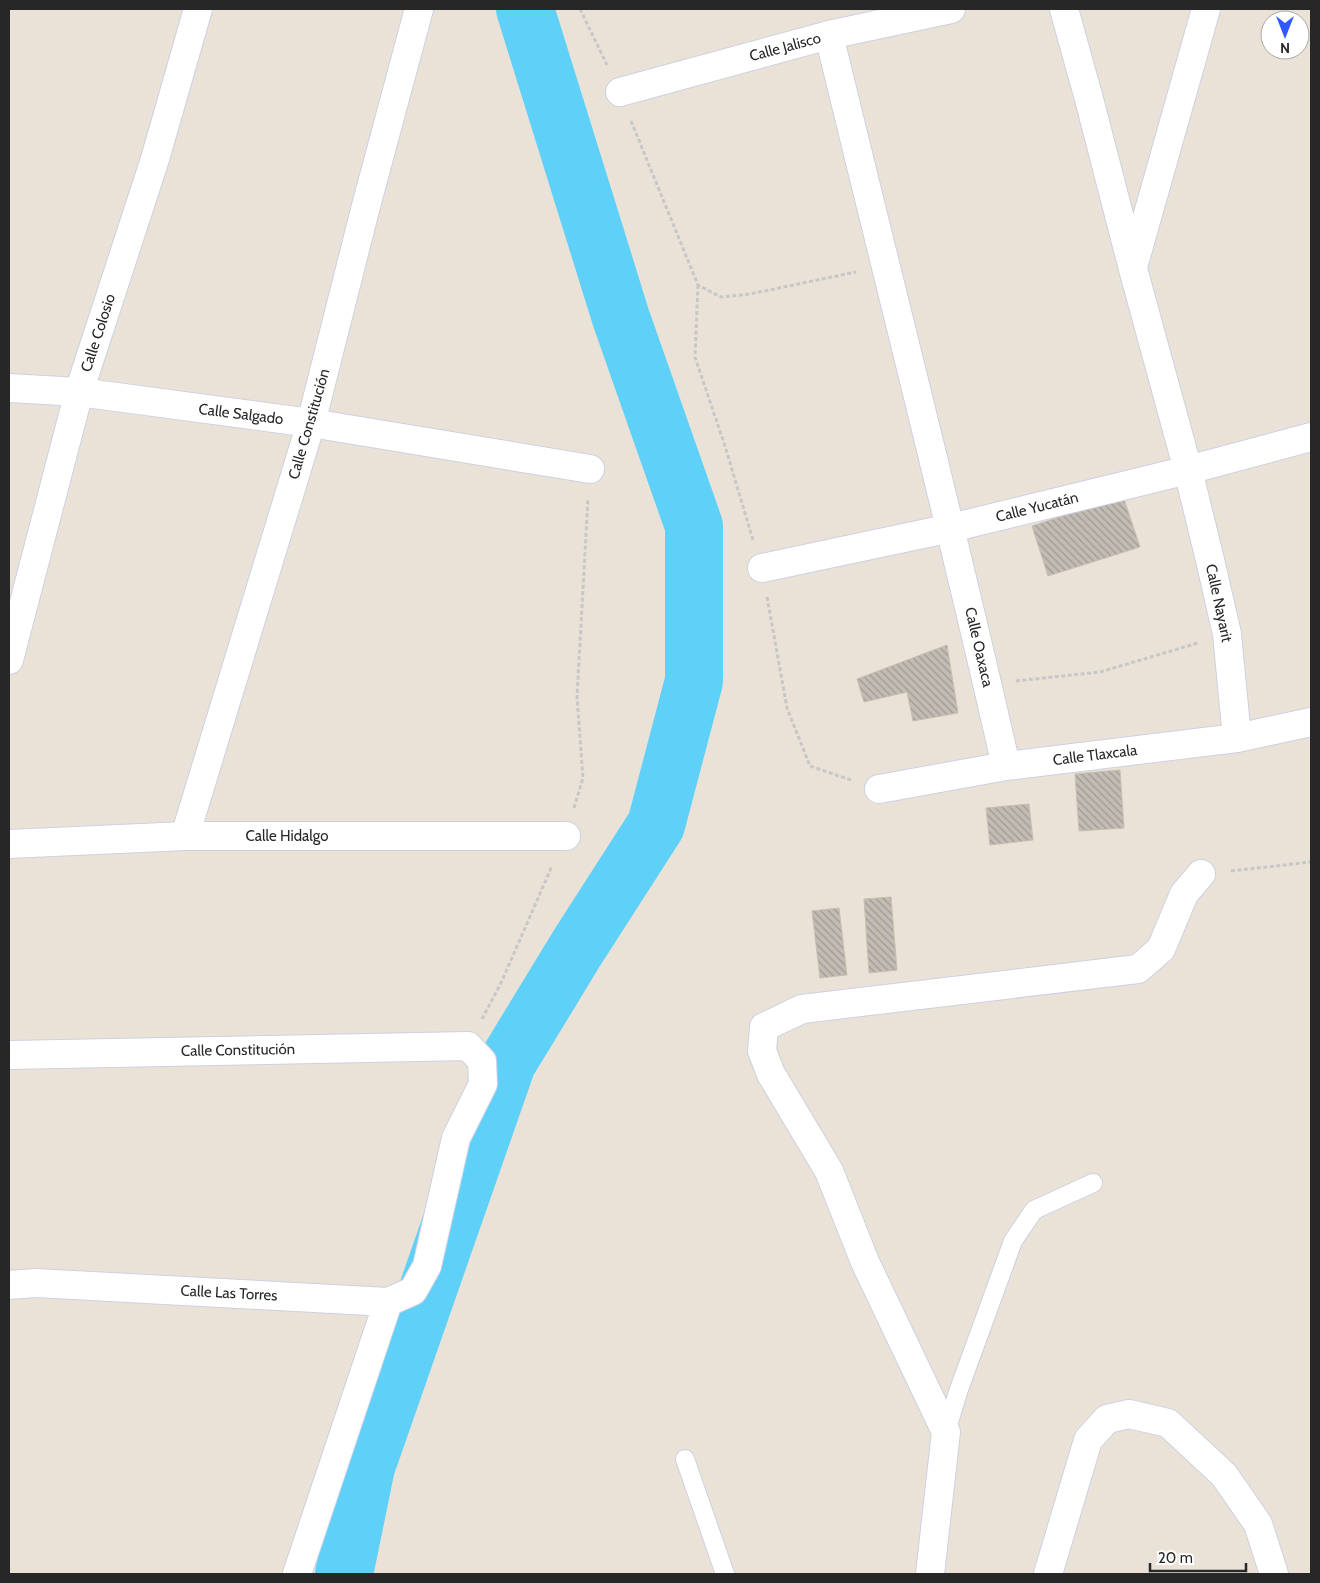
<svg xmlns="http://www.w3.org/2000/svg" width="1320" height="1583" font-family="Cabin,sans-serif">
<defs>
<pattern id="building-back-hatch" width="6" height="6" patternUnits="userSpaceOnUse" patternTransform="scale(1.25)"><rect width="6" height="6" fill="#c2bcb4"/><path d="M-1 5l2 2M0 0l6 6M5-1l2 2" fill="none" stroke="#9e9992"/></pattern>
</defs>
<rect width="100%" height="100%" fill="#ebe2d7"/>
<g fill="none" stroke-linecap="round" stroke-linejoin="round">
<path stroke="#5fd1f8" stroke-width="58" d="M 344,1574 L 366,1467 L 507,1063 L 577,948 L 656,825 L 694,681 L 694,526 L 621,318 L 525,9"/>
</g>
<path fill="url(#building-back-hatch)" stroke="#c6bfb1" d="M 1123,496 L 1140,547 L 1048,576 L 1032,526 Z
M 947,645 L 958,713 L 913,721 L 907,692 L 864,702 L 857,679 Z
M 1120,770 L 1124,828 L 1079,831 L 1075,774 Z
M 1029,804 L 1033,840 L 990,845 L 986,808 Z
M 891,897 L 897,970 L 869,973 L 864,899 Z
M 839,908 L 847,975 L 820,978 L 812,911 Z"/>
<g fill="none" stroke-linecap="round" stroke-linejoin="round">
<defs>
<path id="lane" d="M 946,1432 L 958,1392 L 1013,1241 L 1034,1210 L 1093,1183
M 685,1459 L 725,1574"/>
<path id="street" d="M 1064,9 L 1089,99 L 1133,269 L 1188,470 L 1210,560 L 1227,634 L 1237,738
M 829,35 C 888,279 951,522 1006,766
M 620,92 L 829,35 L 951,9
M 1133,267 L 1206,9
M 9,388 L 79,392 L 311,423 L 590,469
M 762,568 L 951,528 L 1188,470 L 1311,437
M 9,660 L 79,392 L 155,159 L 198,9
M 879,789 L 1006,766 L 1237,738 L 1311,722
M 185,836 L 311,423 L 366,206 L 419,9
M 9,844 L 185,836 L 566,836
M 9,1055 L 468,1046 L 482,1061 L 483,1084 L 456,1138 L 427,1266 L 413,1291 L 388,1302 L 297,1574
M 9,1285 L 36,1283 L 388,1302
M 930,1574 L 946,1432 L 865,1262 L 829,1171 L 771,1074 L 762,1051 L 764,1027 L 802,1009 L 1138,969 L 1161,949 L 1184,894 L 1201,874
M 1048,1574 L 1088,1440 L 1107,1419 L 1129,1414 L 1168,1423 L 1224,1475 L 1258,1524 L 1274,1574"/>
</defs>
<use href="#lane" stroke="#ccd1e2" stroke-width="20"/>
<use href="#street" stroke="#ccd1e2" stroke-width="30"/>
<path stroke="#c7c7c7" stroke-width="3" stroke-dasharray="4 2.5" stroke-linecap="butt" d="M 580,9 L 607,65
M 631,121 L 698,285 L 721,297 L 750,294 L 856,272
M 698,285 L 695,357 L 725,446 L 753,540
M 767,597 L 787,708 L 810,766 L 851,780
M 1016,681 L 1100,672 L 1198,643
M 574,808 L 583,778 L 577,697 L 588,499
M 1231,871 L 1311,862
M 482,1019 L 501,983 L 552,866"/>
<use href="#lane" stroke="#fff" stroke-width="18"/>
<use href="#street" stroke="#fff" stroke-width="28"/>
</g>
<g text-anchor="middle" dominant-baseline="central" stroke-width="4" stroke-linejoin="round" paint-order="stroke">
<g font-size="15" fill="#272727" stroke="#fff">
<text transform="translate(785 47) rotate(-15)">Calle Jalisco</text>
<text transform="translate(98 333) rotate(-72)">Calle Colosio</text>
<text transform="translate(241 414) rotate(7)">Calle Salgado</text>
<text transform="translate(309 424) rotate(-74)">Calle Constitución</text>
<text transform="translate(1037 507) rotate(-14)">Calle Yucatán</text>
<text transform="translate(1219 603) rotate(78)">Calle Nayarit</text>
<text transform="translate(979 647) rotate(77)">Calle Oaxaca</text>
<text transform="translate(1095 755) rotate(-7)">Calle Tlaxcala</text>
<text x="287" y="836">Calle Hidalgo</text>
<text transform="translate(238 1050) rotate(-1)">Calle Constitución</text>
<text transform="translate(229 1293) rotate(3)">Calle Las Torres</text>
</g>
</g>
<rect width="1320" height="1583" fill="none" stroke="#272727" stroke-width="20"/>
<g transform="translate(1285 35) rotate(180)"><circle r="24" fill="#ffffff" stroke="#a9a9a9"/>
<path d="M0-4L9 19L0 12L-9 19Z" fill="#3059ff"/>
<text y="-8" font-size="14" font-weight="bold" text-anchor="middle" fill="#272727">N</text>
</g>
<path d="M1150 1563v8h96v-8" fill="none" stroke="#272727" stroke-width="2.5"/>
<text x="1158" y="1563" font-size="15" fill="#272727" stroke="#ffffff" stroke-width="4" paint-order="stroke">20 m</text>
</svg>
